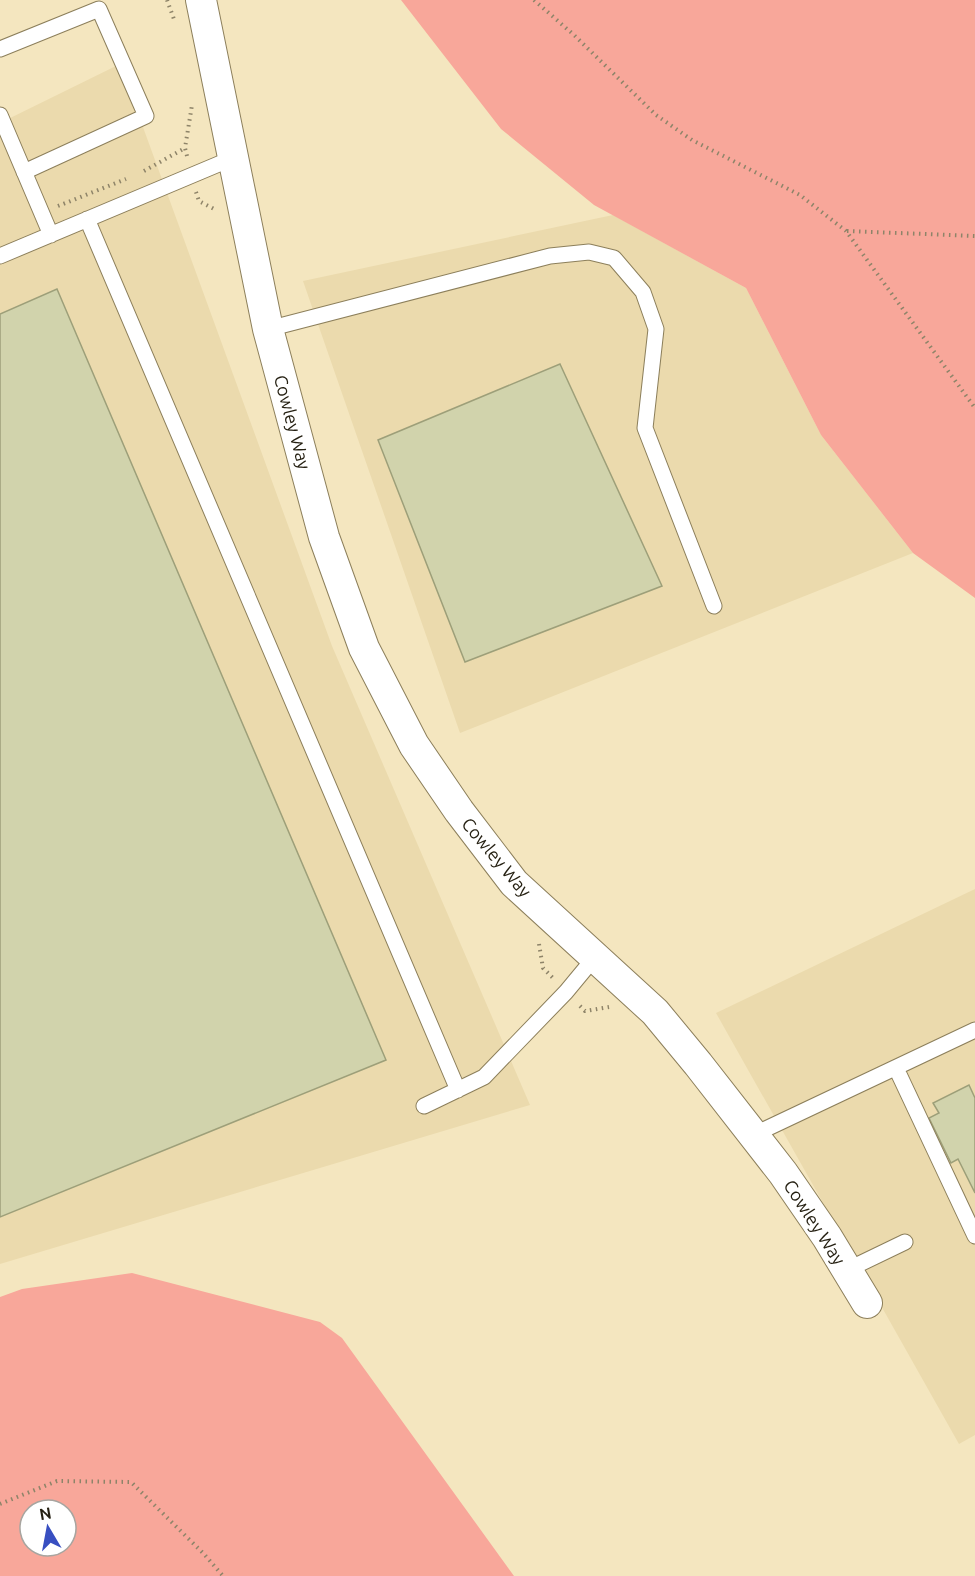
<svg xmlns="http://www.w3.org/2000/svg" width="975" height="1576" font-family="Ubuntu,sans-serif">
<rect width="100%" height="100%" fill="#f4e6bf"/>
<path fill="#ebdaad" d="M 120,64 L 332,646 L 530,1105 L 0,1264 L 0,123 Z
M 613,215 L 746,288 L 821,435 L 913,553 L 460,733 L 303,281 Z
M 975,889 L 975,1435 L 959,1444 L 716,1013 Z"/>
<path fill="#f8a79a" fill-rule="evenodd" d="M 401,0 L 975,0 L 975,598 L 913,553 L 821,435 L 746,288 L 594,205 L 501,129 Z
M 132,1273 L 320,1322 L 342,1338 L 514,1576 L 0,1576 L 0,1297 L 22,1289 ZM 30,1510 L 66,1510 L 66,1546 L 30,1546 Z"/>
<path fill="#d1d3ac" stroke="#9d9f79" stroke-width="1.5" d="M 57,289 L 386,1060 L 0,1217 L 0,314 Z
M 560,364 L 662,586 L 465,662 L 378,440 Z
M 969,1085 L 975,1098 L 975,1193 L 958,1159 L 951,1163 L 929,1118 L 939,1113 L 933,1103 Z"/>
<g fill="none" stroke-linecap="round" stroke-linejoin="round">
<defs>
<path id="lane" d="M 0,49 L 99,9 L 146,116 L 24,172
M 0,115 L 51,235
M 87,219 L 458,1090
M 0,256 L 233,158
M 268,329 L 550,256 L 589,252 L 614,258 L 643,292 L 656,329 L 645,428 L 714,606
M 896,1068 L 975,1236
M 424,1106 L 484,1077 L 566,992 L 595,957
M 753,1135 L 975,1030
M 847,1270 L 905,1242"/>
<path id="street" d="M 201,0 L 268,329 L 324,537 L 364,648 L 414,745 L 459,811 L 514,883 L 655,1012 L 698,1064 L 783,1173 L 827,1237 L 867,1303"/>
</defs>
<use href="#lane" stroke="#8c7f5b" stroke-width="17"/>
<use href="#street" stroke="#8c7f5b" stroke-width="32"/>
<path stroke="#8e8469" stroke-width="4" stroke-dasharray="1.5 4.5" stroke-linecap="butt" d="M 167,0 L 175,22
M 534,0 L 574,35 L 656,115 L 692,140 L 800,195 L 846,231 L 975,408
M 187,156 L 185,148 L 192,105
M 144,171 L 185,148
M 196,192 L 199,201 L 216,210
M 58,206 L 126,179
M 847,231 L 975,236
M 539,944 L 543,968 L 554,979
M 580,1006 L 585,1011 L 609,1007
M 0,1504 L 57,1481 L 131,1482 L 204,1554 L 223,1576"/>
<use href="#lane" stroke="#fff" stroke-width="15"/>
<use href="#street" stroke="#fff" stroke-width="30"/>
</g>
<g text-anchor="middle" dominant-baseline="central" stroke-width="6" stroke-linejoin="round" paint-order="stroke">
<g font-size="18" fill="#241f11" stroke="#fff">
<text transform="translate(293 422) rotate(75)">Cowley Way</text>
<text transform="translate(497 857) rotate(50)">Cowley Way</text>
<text transform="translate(815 1222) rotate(57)">Cowley Way</text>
</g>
</g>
<g transform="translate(48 1528) rotate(350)"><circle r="28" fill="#ffffff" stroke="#a7a5a0" stroke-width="1.5"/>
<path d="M0-4.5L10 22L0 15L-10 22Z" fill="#384fc1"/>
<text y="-9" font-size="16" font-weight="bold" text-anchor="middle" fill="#241f11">N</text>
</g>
</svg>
